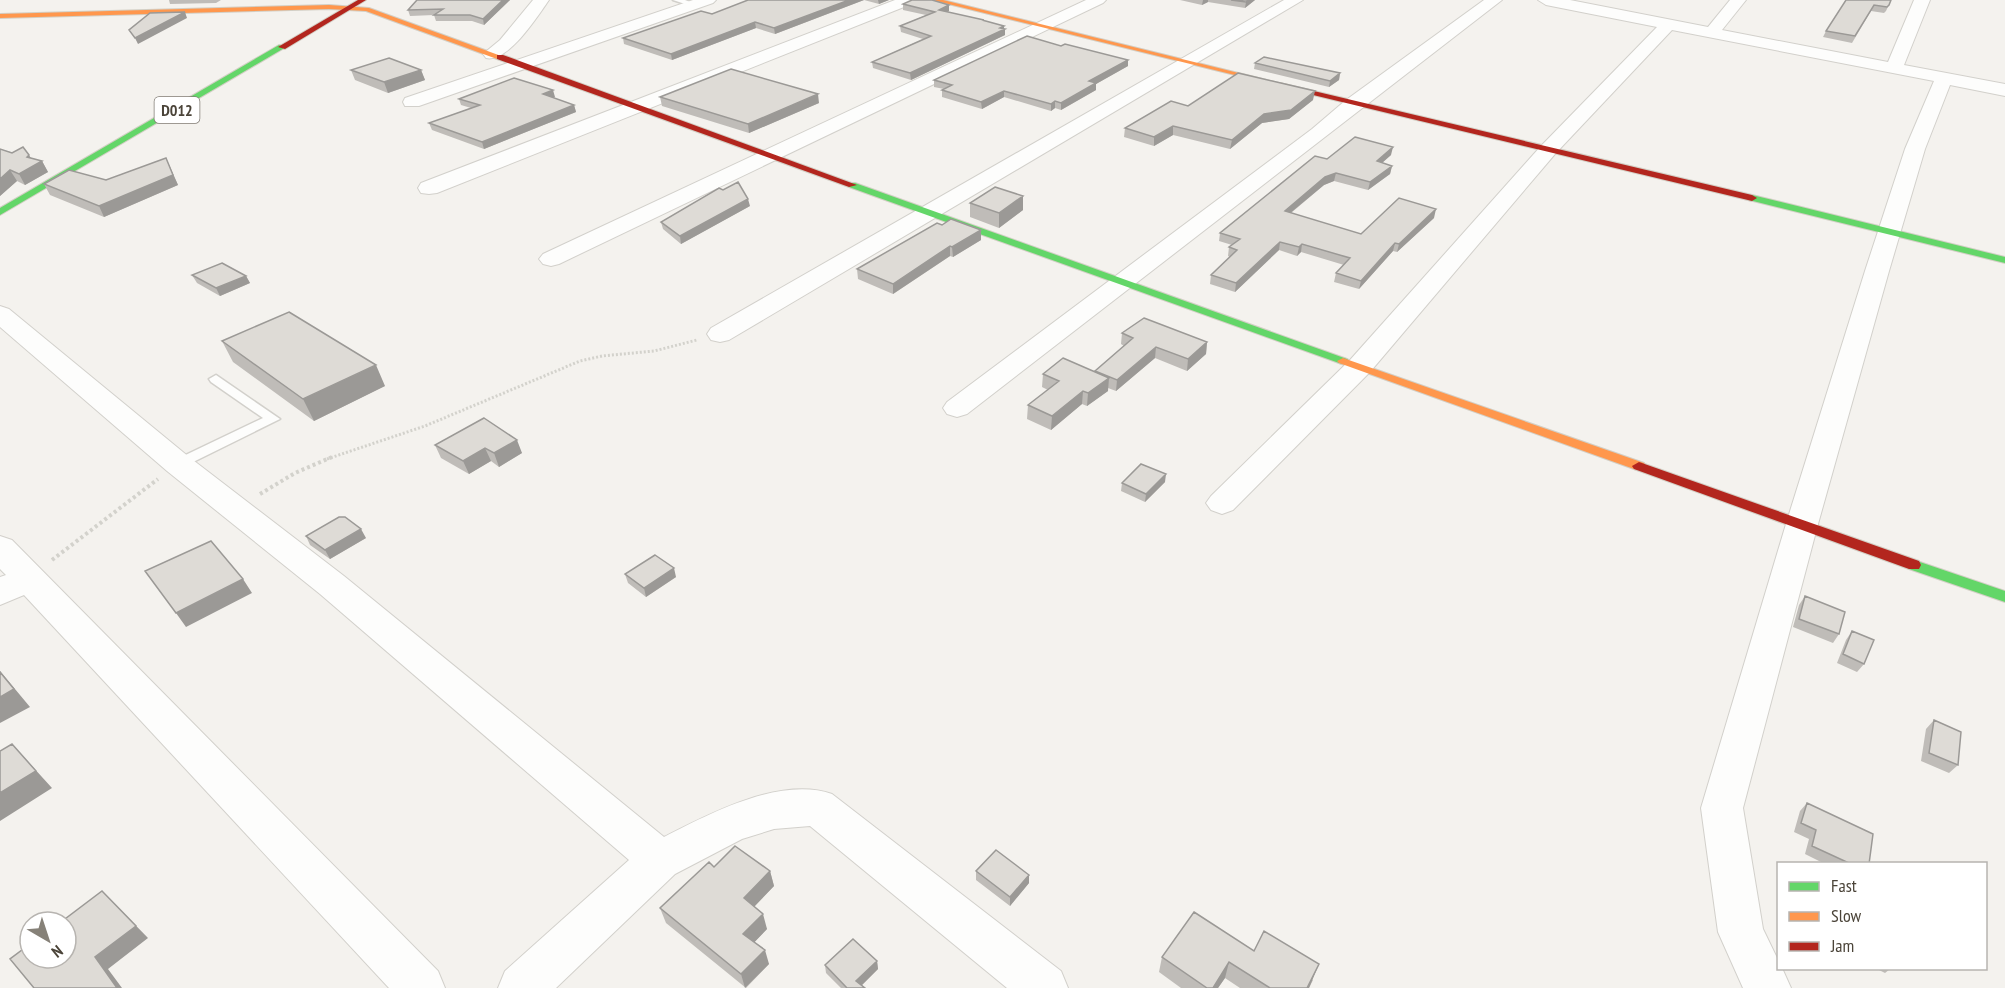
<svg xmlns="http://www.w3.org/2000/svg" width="2005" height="988" font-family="'PT Sans Narrow',sans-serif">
<rect width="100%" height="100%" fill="#f4f2ee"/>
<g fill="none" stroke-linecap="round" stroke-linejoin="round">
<defs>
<path id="lane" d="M 673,0 L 685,0 L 698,5 L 694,7 Z
M 216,375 L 280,419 L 183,467 L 173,467 L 171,464 L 173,461 L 263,418 L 211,382 L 209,379 Z"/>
<path id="street" d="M 533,0 L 549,0 C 537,17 508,63 486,58 L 483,54 L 500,40 Z
M 693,0 L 716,0 L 713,3 L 419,106 L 405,106 L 403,102 L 405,98 Z
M 895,0 L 917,0 L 914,3 L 437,193 L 429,194 L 421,193 L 418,188 L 421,183 Z
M 1086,0 L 1106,0 L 1103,3 L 559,264 L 551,266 L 543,264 L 539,259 L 543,254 Z
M 1284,0 L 1303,0 L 729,340 L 720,342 L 711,340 L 707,334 L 711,328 Z
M 1484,0 L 1502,0 L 967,414 L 957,417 L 947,414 L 943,408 L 947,402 L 1312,129 L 1346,100 Z
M 1538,0 L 1570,0 L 1708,27 L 1730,0 L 1746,0 L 1722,30 L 1888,62 L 1914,0 L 1930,0 L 1904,65 L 2005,84 L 2005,96 L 1950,85 L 1925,149 L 1889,271 L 1818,524 L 1743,808 L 1763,929 L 1778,960 L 1778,968 L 1782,968 L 1791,988 L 1743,988 L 1718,932 L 1701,808 L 1786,524 L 1865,271 L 1905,149 L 1934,81 L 1672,30 L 1555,154 L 1370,372 L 1233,510 L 1222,514 L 1211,510 L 1206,503 L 1211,496 L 1350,360 L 1541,146 L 1657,27 L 1546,5 Z
M 0,306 L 9,309 L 189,457 L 344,576 L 664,837 C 709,814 780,776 832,794 L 1061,971 L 1068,988 L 1007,988 L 810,826 L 774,829 L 742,839 L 675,874 L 556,988 L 498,988 L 505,971 L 629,860 L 320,594 L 167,471 L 0,327 Z
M 0,536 L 12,540 L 438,971 L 445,988 L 389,988 L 24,595 L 0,605 L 0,577 L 6,575 L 0,569 Z"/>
<path id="fast" d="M 279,45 L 286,47 L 0,215 L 0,208 Z
M 849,183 L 855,183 L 1347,359 L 1349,361 L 1343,364 L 1339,363 L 849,187 Z
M 1752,195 L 2005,257 L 2005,263 L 1749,200 L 1747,198 Z
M 1914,560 L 2005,591 L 2005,602 L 1909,569 L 1907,565 L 1909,561 Z"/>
<path id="slow" d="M 932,0 L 943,0 L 1287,85 L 1283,87 Z
M 329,5 L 369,8 L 504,57 L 497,59 L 366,11 L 329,9 L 0,18 L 0,14 Z
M 1343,358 L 1644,463 L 1646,466 L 1639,470 L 1634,469 L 1339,363 L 1337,361 Z"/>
<path id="jam" d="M 358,0 L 366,0 L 285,49 L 278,47 Z
M 497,55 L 503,55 L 857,185 L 849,187 L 497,59 Z
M 1280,83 L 1752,195 L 1757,198 L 1752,201 L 1280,87 Z
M 1639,462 L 1919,561 L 1921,565 L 1919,569 L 1909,569 L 1634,469 L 1632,466 Z"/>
</defs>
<use href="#lane" stroke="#d2d0cb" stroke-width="3"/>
<use href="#street" stroke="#d2d0cb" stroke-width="2"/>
<use href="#fast" stroke="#d3cfc5" stroke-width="2"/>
<use href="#slow" stroke="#d3cfc5" stroke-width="2"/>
<use href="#jam" stroke="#d3cfc5" stroke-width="2"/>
<path stroke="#d3d2cc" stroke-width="3" stroke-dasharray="2 2" stroke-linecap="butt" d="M 327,459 L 425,426 L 580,361 L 602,356 L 654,351 L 697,340"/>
<path stroke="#d3d2cc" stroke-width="4" stroke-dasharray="3 3" stroke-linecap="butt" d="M 260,494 L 295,473 L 332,457
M 52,560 L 158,479"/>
<use href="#lane" fill="#fdfdfc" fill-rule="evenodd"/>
<use href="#street" fill="#fdfdfc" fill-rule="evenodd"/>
<use href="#fast" fill="#63d668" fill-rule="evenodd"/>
<use href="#slow" fill="#ff974d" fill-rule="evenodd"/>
<use href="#jam" fill="#b3261e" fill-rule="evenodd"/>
</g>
<path fill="#bfbcb8" d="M 169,0 L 221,0 L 216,3 L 170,4 Z
M 417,0 L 510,0 L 484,25 L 472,21 L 436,21 L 434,15 L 410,16 L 408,10 Z
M 748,0 L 889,0 L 879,4 L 864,0 L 775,34 L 756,28 L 672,60 L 624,44 L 623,38 L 712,14 Z
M 1180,0 L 1255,0 L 1245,8 L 1208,2 L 1202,5 Z
M 1846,0 L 1891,0 L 1886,11 L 1884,13 L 1871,11 L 1852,43 L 1823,37 L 1826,31 Z
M 903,4 L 949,11 L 947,12 L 984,20 L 984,21 L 1004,29 L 1005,35 L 911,80 L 873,68 L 872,62 L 923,39 L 901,32 L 900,26 L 926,15 L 903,10 Z
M 1255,63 L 1340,73 L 1339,80 L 1329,87 L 1254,69 Z
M 1128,66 L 1096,84 L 1096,90 L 1061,110 L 1055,108 L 1051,111 L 1004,97 L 982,109 L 942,97 L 942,90 L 944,89 L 934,87 L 934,80 Z
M 351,70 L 421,70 L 425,80 L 388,93 L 355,80 Z
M 555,97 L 553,98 L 574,105 L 576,112 L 484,149 L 432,130 L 429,123 L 471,108 L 461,105 L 459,99 Z
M 660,97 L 819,103 L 749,133 L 662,106 Z
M 1313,100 L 1289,119 L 1262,123 L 1230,149 L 1173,135 L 1154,146 L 1124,137 L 1125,128 L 1188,106 Z
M 0,149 L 42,161 L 48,172 L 25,185 L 17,181 L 0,196 Z
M 1391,155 L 1382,163 L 1392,166 L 1390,174 L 1368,190 L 1334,181 L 1324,185 L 1291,213 L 1361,234 L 1434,218 L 1397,252 L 1393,251 L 1359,289 L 1334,282 L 1336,273 L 1344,265 L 1301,252 L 1297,256 L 1279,250 L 1235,292 L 1210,284 L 1211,275 L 1230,257 L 1228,256 L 1229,247 L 1232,245 L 1219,241 L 1220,233 L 1327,159 Z
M 166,158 L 178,185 L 104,217 L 50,195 L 44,184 L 106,180 Z
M 970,203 L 1023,210 L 999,228 L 970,217 Z
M 750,206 L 681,244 L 663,229 L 661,222 Z
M 942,225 L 981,230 L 981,240 L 953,257 L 950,256 L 893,294 L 858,279 L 857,269 Z
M 192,275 L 246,276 L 250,283 L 220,296 L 197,283 Z
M 1122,333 L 1207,342 L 1206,354 L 1187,371 L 1155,358 L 1116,391 L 1108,388 L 1108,391 L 1087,406 L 1082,404 L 1051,430 L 1027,419 L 1028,405 L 1048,390 L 1042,387 L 1043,374 L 1095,372 L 1124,346 L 1121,344 Z
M 222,341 L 385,386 L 314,421 L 233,362 Z
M 484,418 L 522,453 L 499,467 L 491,461 L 469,474 L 441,458 L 435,445 Z
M 1165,482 L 1145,502 L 1121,491 L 1122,483 Z
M 306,536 L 366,538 L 330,559 L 310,545 Z
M 625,574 L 676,577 L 646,597 L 628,583 Z
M 1805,596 L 1839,634 L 1833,643 L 1793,627 L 1799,605 Z
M 1852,631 L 1864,664 L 1857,672 L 1837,663 L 1846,640 Z
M 1934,720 L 1958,765 L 1949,773 L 1921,761 L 1926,729 Z
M 1807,803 L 1869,864 L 1825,864 L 1805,854 L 1809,839 L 1794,832 L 1800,811 Z
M 714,867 L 770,871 L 774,886 L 754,907 L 767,929 L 754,942 L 769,964 L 746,988 L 666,923 L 660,908 Z
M 976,871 L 1029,883 L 1010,906 L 976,880 Z
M 1254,951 L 1313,980 L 1309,988 L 1240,988 L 1225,978 L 1218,988 L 1181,988 L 1159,972 L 1162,957 Z
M 877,961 L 878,969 L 862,985 L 865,988 L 841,988 L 826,973 L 825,965 Z
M 1877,969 L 1890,969 L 1885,973 Z"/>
<path fill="#9b9996" d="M 503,0 L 510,0 L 484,25 L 483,19 Z
M 849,0 L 864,0 L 775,34 L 774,28 Z
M 878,0 L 889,0 L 879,4 Z
M 1203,0 L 1208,0 L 1208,2 L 1202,5 Z
M 1249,0 L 1255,0 L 1245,8 L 1246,2 Z
M 949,5 L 949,11 L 939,16 L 939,10 Z
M 185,12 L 187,18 L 138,44 L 135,38 Z
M 755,22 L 756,28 L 672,60 L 671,54 Z
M 1004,26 L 1004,30 L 1005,29 L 1005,35 L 911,80 L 910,73 Z
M 1128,60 L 1128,66 L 1096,84 L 1096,90 L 1061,110 L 1061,103 L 1089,81 Z
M 421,70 L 425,80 L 388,93 L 384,82 Z
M 1340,73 L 1339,80 L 1329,87 L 1330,81 Z
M 553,90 L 555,97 L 545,101 L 543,94 Z
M 1004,91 L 1004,97 L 982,109 L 981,102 Z
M 1315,91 L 1313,100 L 1289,119 L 1262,123 L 1230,149 L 1232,140 L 1264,114 Z
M 818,94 L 819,103 L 749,133 L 748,124 Z
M 1055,101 L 1055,108 L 1051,111 L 1051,104 Z
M 574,105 L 576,112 L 484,149 L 482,142 Z
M 1173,126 L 1173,135 L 1154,146 L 1154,137 Z
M 1393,147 L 1391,155 L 1375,169 L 1377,161 Z
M 29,155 L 35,165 L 42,161 L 48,172 L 25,185 L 19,174 L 27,157 Z
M 166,158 L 178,185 L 104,217 L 99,206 Z
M 1392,166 L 1390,174 L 1368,190 L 1370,182 Z
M 10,170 L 17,181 L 0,196 L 0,179 Z
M 1336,173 L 1334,181 L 1324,185 L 1283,219 L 1285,211 L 1325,177 Z
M 1023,196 L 1023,210 L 999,228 L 999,213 Z
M 748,199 L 750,206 L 681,244 L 680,236 Z
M 1436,209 L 1434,218 L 1397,252 L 1399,244 Z
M 981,230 L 981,240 L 953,257 L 952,247 Z
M 1280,242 L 1279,250 L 1235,292 L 1236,283 Z
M 1395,243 L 1393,251 L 1359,289 L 1361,281 Z
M 1302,244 L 1301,252 L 1297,256 L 1299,247 Z
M 950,246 L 950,256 L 893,294 L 893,284 Z
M 246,276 L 250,283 L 220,296 L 216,288 Z
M 1207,342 L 1206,354 L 1187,371 L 1188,359 Z
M 1156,347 L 1155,358 L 1116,391 L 1117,380 Z
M 376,365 L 385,386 L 314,421 L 303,399 Z
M 1109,378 L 1108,391 L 1087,406 L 1088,393 Z
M 1083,391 L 1082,404 L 1051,430 L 1052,416 Z
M 517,440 L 522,453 L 499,467 L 494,453 Z
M 485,448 L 491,461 L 469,474 L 463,461 Z
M 1166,474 L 1165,482 L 1145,502 L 1146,494 Z
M 361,529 L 366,538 L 330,559 L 325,550 Z
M 674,568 L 676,577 L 646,597 L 644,588 Z
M 243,579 L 252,593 L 186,627 L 176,613 Z
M 0,671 L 30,707 L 0,723 Z
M 12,744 L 52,788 L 0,821 L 0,793 Z
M 770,871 L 774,886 L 748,913 L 744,898 Z
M 1029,875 L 1029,883 L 1010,906 L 1010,897 Z
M 102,891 L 148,938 L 108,969 L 122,988 L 117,988 L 95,957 Z
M 763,914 L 767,929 L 748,949 L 743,934 Z
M 765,950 L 769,964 L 745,988 L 741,974 Z
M 877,961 L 878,969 L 859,988 L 856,981 Z
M 1229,962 L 1225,978 L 1218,988 L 1213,988 Z
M 1319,964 L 1309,988 L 1307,988 Z"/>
<path fill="#dedbd6" stroke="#9b9996" stroke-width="1.5" d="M 417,0 L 503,0 L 483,19 L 470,15 L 434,15 L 443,9 L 408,10 Z
M 748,0 L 849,0 L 774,28 L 755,22 L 671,54 L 623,38 L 701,11 L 712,14 Z
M 912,0 L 932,0 L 949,5 L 939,10 L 984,20 L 982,20 L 1004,26 L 1000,28 L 1005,29 L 910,73 L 872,62 L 931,36 L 900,26 L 935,12 L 903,4 Z
M 1231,0 L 1249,0 L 1246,2 Z
M 1846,0 L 1891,0 L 1889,5 L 1887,7 L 1874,5 L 1855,36 L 1826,31 Z
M 185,12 L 135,38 L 129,30 L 150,13 Z
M 1027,36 L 1061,46 L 1065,44 L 1128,60 L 1089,81 L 1096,83 L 1061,103 L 1055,101 L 1051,104 L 1004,91 L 981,102 L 942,90 L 952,85 L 934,80 Z
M 1264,57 L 1340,73 L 1330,81 L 1255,63 Z
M 389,58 L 421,70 L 384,82 L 351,70 Z
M 731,69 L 818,94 L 748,124 L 660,97 Z
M 1238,73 L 1315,91 L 1291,110 L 1264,114 L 1232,140 L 1173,126 L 1154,137 L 1125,128 L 1171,101 L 1188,106 Z
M 514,78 L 553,90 L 543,94 L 574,105 L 482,142 L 429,123 L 480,105 L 459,99 Z
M 1355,137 L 1393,147 L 1377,161 L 1392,166 L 1370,182 L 1336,173 L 1325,177 L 1285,211 L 1361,234 L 1399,198 L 1436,209 L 1399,244 L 1395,243 L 1361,281 L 1336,273 L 1350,258 L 1302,244 L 1299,247 L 1280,242 L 1236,283 L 1211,275 L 1237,250 L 1229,247 L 1240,239 L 1220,233 L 1315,156 L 1327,159 Z
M 23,147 L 29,155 L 27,157 L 42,161 L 19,174 L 10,170 L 0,179 L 0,149 L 12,153 Z
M 166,158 L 173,175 L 99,206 L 44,184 L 69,170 L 106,180 Z
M 738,182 L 748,199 L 680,236 L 661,222 L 719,188 L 723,190 Z
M 995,187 L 1023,196 L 999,213 L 970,203 Z
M 951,219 L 981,230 L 952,247 L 950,246 L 893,284 L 857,269 L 937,223 L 942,225 Z
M 222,263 L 246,276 L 216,288 L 192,275 Z
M 289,312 L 376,365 L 303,399 L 222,341 Z
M 1144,318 L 1207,342 L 1188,359 L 1156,347 L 1117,380 L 1095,371 L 1133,338 L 1122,333 Z
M 1063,358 L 1109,378 L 1088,393 L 1083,391 L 1052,416 L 1028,405 L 1059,381 L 1043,374 Z
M 484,418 L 517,440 L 494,453 L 485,448 L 463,461 L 435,445 Z
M 1141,464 L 1166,474 L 1146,494 L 1122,483 Z
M 339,517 L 345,517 L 361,529 L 325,550 L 306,536 Z
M 211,541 L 243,579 L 176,613 L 145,571 Z
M 655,555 L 674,568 L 644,588 L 625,574 Z
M 1805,596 L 1845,612 L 1839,634 L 1799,619 Z
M 1852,631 L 1874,640 L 1864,664 L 1843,654 Z
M 0,672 L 14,689 L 0,697 Z
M 1934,720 L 1961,732 L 1958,765 L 1929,753 Z
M 12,744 L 36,771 L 0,793 L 0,751 Z
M 1807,803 L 1873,834 L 1869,864 L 1851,864 L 1812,846 L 1816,830 L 1801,823 Z
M 735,846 L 770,871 L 744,898 L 763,914 L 743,934 L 765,950 L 741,974 L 660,908 L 709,862 L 714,867 Z
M 996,850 L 1029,875 L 1010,897 L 976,871 Z
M 102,891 L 136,926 L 95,957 L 117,988 L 34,988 L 10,959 L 30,944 L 30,958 L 66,958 L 66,922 L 61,922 Z
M 1194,912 L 1254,951 L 1264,931 L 1319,964 L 1307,988 L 1270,988 L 1229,962 L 1213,988 L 1207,988 L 1162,957 Z
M 853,939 L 877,961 L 856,981 L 865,988 L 847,988 L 825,965 Z"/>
<g text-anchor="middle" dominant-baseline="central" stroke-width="6" stroke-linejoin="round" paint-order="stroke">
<rect fill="#fff" stroke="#817c74" stroke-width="1.5" x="154.5" y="97" width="45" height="26" rx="4.5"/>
<g font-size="16" font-weight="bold" fill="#4b4439">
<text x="177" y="110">D012</text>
</g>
</g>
<rect x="1777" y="862" width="210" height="108" fill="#ffffff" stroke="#b7b4b0" stroke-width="1.5"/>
<rect x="1789" y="882" width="30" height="9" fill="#63d668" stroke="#b7b4b0" stroke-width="1.5"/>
<text x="1831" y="892" font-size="18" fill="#4b4439">Fast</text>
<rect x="1789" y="912" width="30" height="9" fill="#ff974d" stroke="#b7b4b0" stroke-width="1.5"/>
<text x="1831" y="922" font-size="18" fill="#4b4439">Slow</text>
<rect x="1789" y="942" width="30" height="9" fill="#b3261e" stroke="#b7b4b0" stroke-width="1.5"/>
<text x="1831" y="952" font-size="18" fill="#4b4439">Jam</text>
<g transform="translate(48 940) rotate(141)"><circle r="28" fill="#ffffff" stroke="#b7b4b0" stroke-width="1.5"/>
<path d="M0-4.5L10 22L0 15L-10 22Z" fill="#868178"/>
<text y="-9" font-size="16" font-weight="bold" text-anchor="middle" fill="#4b4439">N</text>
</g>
</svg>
